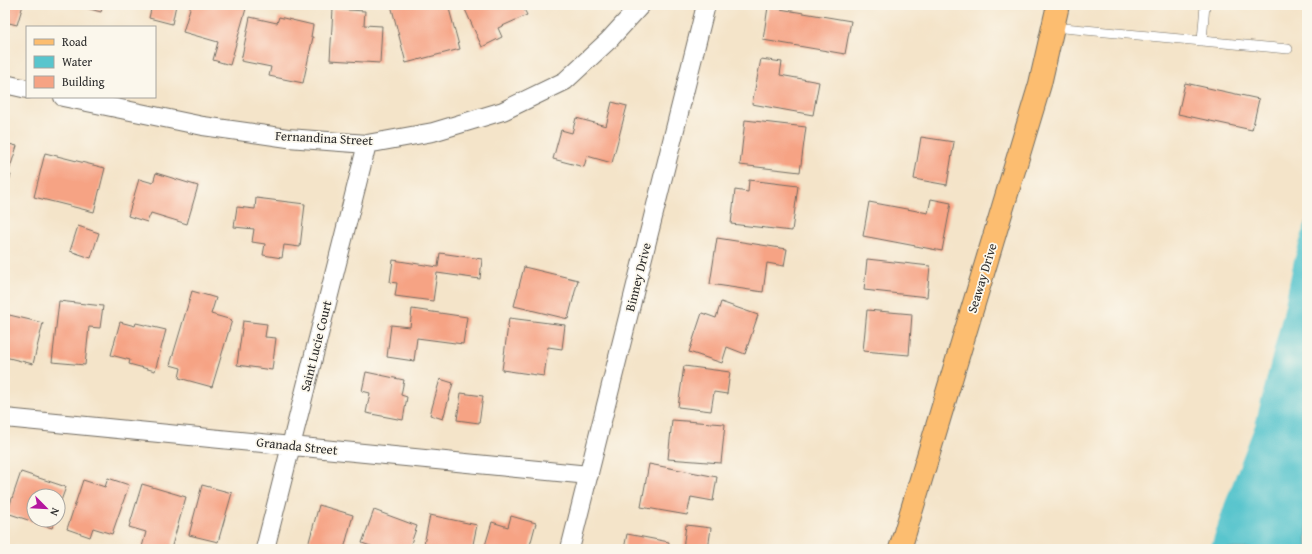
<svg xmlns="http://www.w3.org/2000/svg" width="1312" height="554" font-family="'Gentium Book Plus',serif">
<rect width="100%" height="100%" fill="#fbf7ec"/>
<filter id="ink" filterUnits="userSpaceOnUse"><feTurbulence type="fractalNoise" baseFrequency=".025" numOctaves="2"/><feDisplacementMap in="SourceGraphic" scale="8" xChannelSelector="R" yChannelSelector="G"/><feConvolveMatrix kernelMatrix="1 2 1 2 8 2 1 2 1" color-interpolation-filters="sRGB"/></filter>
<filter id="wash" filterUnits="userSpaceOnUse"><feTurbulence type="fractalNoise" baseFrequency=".012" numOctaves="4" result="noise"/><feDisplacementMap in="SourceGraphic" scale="16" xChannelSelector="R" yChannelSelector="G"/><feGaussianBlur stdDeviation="0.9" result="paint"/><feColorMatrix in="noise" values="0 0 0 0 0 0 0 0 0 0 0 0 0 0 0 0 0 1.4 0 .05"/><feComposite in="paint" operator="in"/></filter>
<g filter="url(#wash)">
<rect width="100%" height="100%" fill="#f4e4c9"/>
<path fill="#58c5cd" stroke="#42787c" d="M 1307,184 L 1307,549 L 1201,549 L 1244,435 Z"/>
<path fill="#f4e4c9" d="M 1307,182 L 1307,219 L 1294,260 L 1284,309 L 1255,425 L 1225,503 L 1210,549 L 1199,549 L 1215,497 L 1242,434 L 1272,313 L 1276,276 Z"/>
<g id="blocks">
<path fill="#f6a384" d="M 5,5 L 23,5 L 17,25 L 5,22 Z
M 75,5 L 103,5 L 101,12 Z
M 152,5 L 176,5 L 172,24 L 149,18 Z
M 191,5 L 247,5 L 230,65 L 213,60 L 218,42 L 183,32 Z
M 391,5 L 448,5 L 460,49 L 406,63 Z
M 463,5 L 522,5 L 527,15 L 498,28 L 502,37 L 482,47 Z
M 768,7 L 851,21 L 845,54 L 763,40 Z
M 333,9 L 365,11 L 364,25 L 382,26 L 380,63 L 330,60 Z
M 250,17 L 277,23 L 279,17 L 313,25 L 311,37 L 313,37 L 303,83 L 269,76 L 271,67 L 241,61 Z
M 761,59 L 782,62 L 780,75 L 819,82 L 813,115 L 752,104 Z
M 1185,83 L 1259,99 L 1252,130 L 1178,114 Z
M 612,102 L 627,106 L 612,163 L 587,156 L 584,167 L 553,159 L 561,130 L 572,133 L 576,118 L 606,126 Z
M 745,120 L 806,127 L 800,172 L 740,165 Z
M 921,137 L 954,142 L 947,185 L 914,179 Z
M 5,143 L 17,146 L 8,174 L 11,175 L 5,192 Z
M 45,153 L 105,168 L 94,212 L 34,197 Z
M 156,173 L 198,186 L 187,224 L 151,213 L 147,222 L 128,216 L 139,179 L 153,183 Z
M 749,180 L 798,186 L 792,231 L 731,224 L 735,190 L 748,192 Z
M 256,198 L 305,204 L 300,247 L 284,245 L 282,258 L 263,255 L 265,244 L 252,242 L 254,229 L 234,227 L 237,207 L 255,209 Z
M 931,199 L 951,203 L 942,251 L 863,236 L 869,202 L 928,213 Z
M 78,226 L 99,233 L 91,258 L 70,251 Z
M 717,238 L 787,249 L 784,266 L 767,263 L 763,292 L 710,284 Z
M 440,253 L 482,259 L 480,279 L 437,273 L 433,301 L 395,296 L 397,283 L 390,282 L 393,260 L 438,267 Z
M 867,259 L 930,266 L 927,297 L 864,290 Z
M 524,267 L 578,280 L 568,319 L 514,306 Z
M 192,291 L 216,298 L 211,314 L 232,320 L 212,387 L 179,378 L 181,368 L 170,365 Z
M 59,301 L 103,306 L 100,328 L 89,327 L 85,365 L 52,362 Z
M 721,302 L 758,315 L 745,354 L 727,347 L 722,363 L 689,352 L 702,313 L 716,318 Z
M 412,309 L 467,317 L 463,344 L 417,338 L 414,361 L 387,357 L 391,325 L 410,327 Z
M 867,310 L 912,314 L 909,355 L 863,351 Z
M 5,314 L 43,323 L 33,364 L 5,357 Z
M 509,318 L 565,325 L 562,349 L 548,347 L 544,376 L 502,370 Z
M 243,321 L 267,324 L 265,337 L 276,338 L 272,370 L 237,365 Z
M 120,322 L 135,326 L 136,323 L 166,330 L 155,371 L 129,364 L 130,360 L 111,355 Z
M 684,366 L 730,372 L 727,394 L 714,392 L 711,411 L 678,407 Z
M 366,372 L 404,380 L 401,395 L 407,397 L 403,420 L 366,413 L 370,393 L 362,391 Z
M 440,379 L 453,383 L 443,419 L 430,415 Z
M 461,393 L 483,396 L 479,423 L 457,420 Z
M 672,420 L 725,424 L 721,463 L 668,459 Z
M 649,464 L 717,477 L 713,501 L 691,497 L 687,515 L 641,507 Z
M 21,472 L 66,487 L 58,509 L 58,496 L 34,496 L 34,520 L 55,520 L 52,528 L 7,513 Z
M 108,478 L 129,485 L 112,534 L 93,528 L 90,537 L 67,529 L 83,480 L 105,487 Z
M 142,484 L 186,497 L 171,549 L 149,549 L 142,547 L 146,532 L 129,527 Z
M 202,485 L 232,493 L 218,542 L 189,535 Z
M 319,505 L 353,515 L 344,549 L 307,549 Z
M 374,510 L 417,526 L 409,549 L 379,549 L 362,543 Z
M 430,515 L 477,525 L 472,549 L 423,549 Z
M 511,516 L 536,523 L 529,549 L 484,549 L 492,522 L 508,527 Z
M 686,525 L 711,528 L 708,549 L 683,549 Z
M 627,534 L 669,542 L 668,549 L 624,549 Z"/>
</g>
</g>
<g filter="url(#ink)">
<use href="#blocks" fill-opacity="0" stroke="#716c62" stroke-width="1"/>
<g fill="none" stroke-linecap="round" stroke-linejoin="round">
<defs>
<path id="lane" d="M 1053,27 L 1202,41 L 1205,5
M 1202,41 L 1288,49"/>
<path id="street" d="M 5,84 L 27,89
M 63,97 L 203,126 L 288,138 L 367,144 L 433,132 L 503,111 L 565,81 L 609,40 L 641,5
M 5,418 L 589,475
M 265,549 L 367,144
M 570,549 L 706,5"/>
<path id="primary" d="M 900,549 L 1040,84 L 1058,5"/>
</defs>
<use href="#lane" stroke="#716c62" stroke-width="10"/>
<use href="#street" stroke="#716c62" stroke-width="20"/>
<use href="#primary" stroke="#716c62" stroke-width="24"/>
<use href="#lane" stroke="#fff" stroke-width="9"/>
<use href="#street" stroke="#fff" stroke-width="18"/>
<use href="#primary" stroke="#fcbd6f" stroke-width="22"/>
</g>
</g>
<g text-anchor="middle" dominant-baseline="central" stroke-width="3.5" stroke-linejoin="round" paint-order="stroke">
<g font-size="13" fill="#2b2b2b" stroke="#fbf7ec">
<text transform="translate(324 138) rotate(3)">Fernandina Street</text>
<text transform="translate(638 277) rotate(-76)">Binney Drive</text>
<text transform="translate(982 278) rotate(-73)">Seaway Drive</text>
<text transform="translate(316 346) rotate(-76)">Saint Lucie Court</text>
<text transform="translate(297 446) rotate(6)">Granada Street</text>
</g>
</g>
<rect width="1312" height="554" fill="none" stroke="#fbf7ec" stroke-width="20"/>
<rect x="26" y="26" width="130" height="72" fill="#fbf7ec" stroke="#a8a59f"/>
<rect x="34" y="39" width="20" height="6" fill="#fcbd6f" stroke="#a8a59f"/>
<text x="62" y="46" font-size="12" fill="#2b2b2b">Road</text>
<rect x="34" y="56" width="20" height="12" fill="#58c5cd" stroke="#a8a59f"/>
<text x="62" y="66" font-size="12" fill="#2b2b2b">Water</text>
<rect x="34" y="76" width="20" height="12" fill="#f6a384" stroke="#a8a59f"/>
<text x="62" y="86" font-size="12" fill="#2b2b2b">Building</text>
<g transform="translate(46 508) rotate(114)"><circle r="19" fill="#fbf7ec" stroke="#a8a59f"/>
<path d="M0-3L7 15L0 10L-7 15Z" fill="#b5179e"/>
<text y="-6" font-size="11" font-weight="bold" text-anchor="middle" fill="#2b2b2b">N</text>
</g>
</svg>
